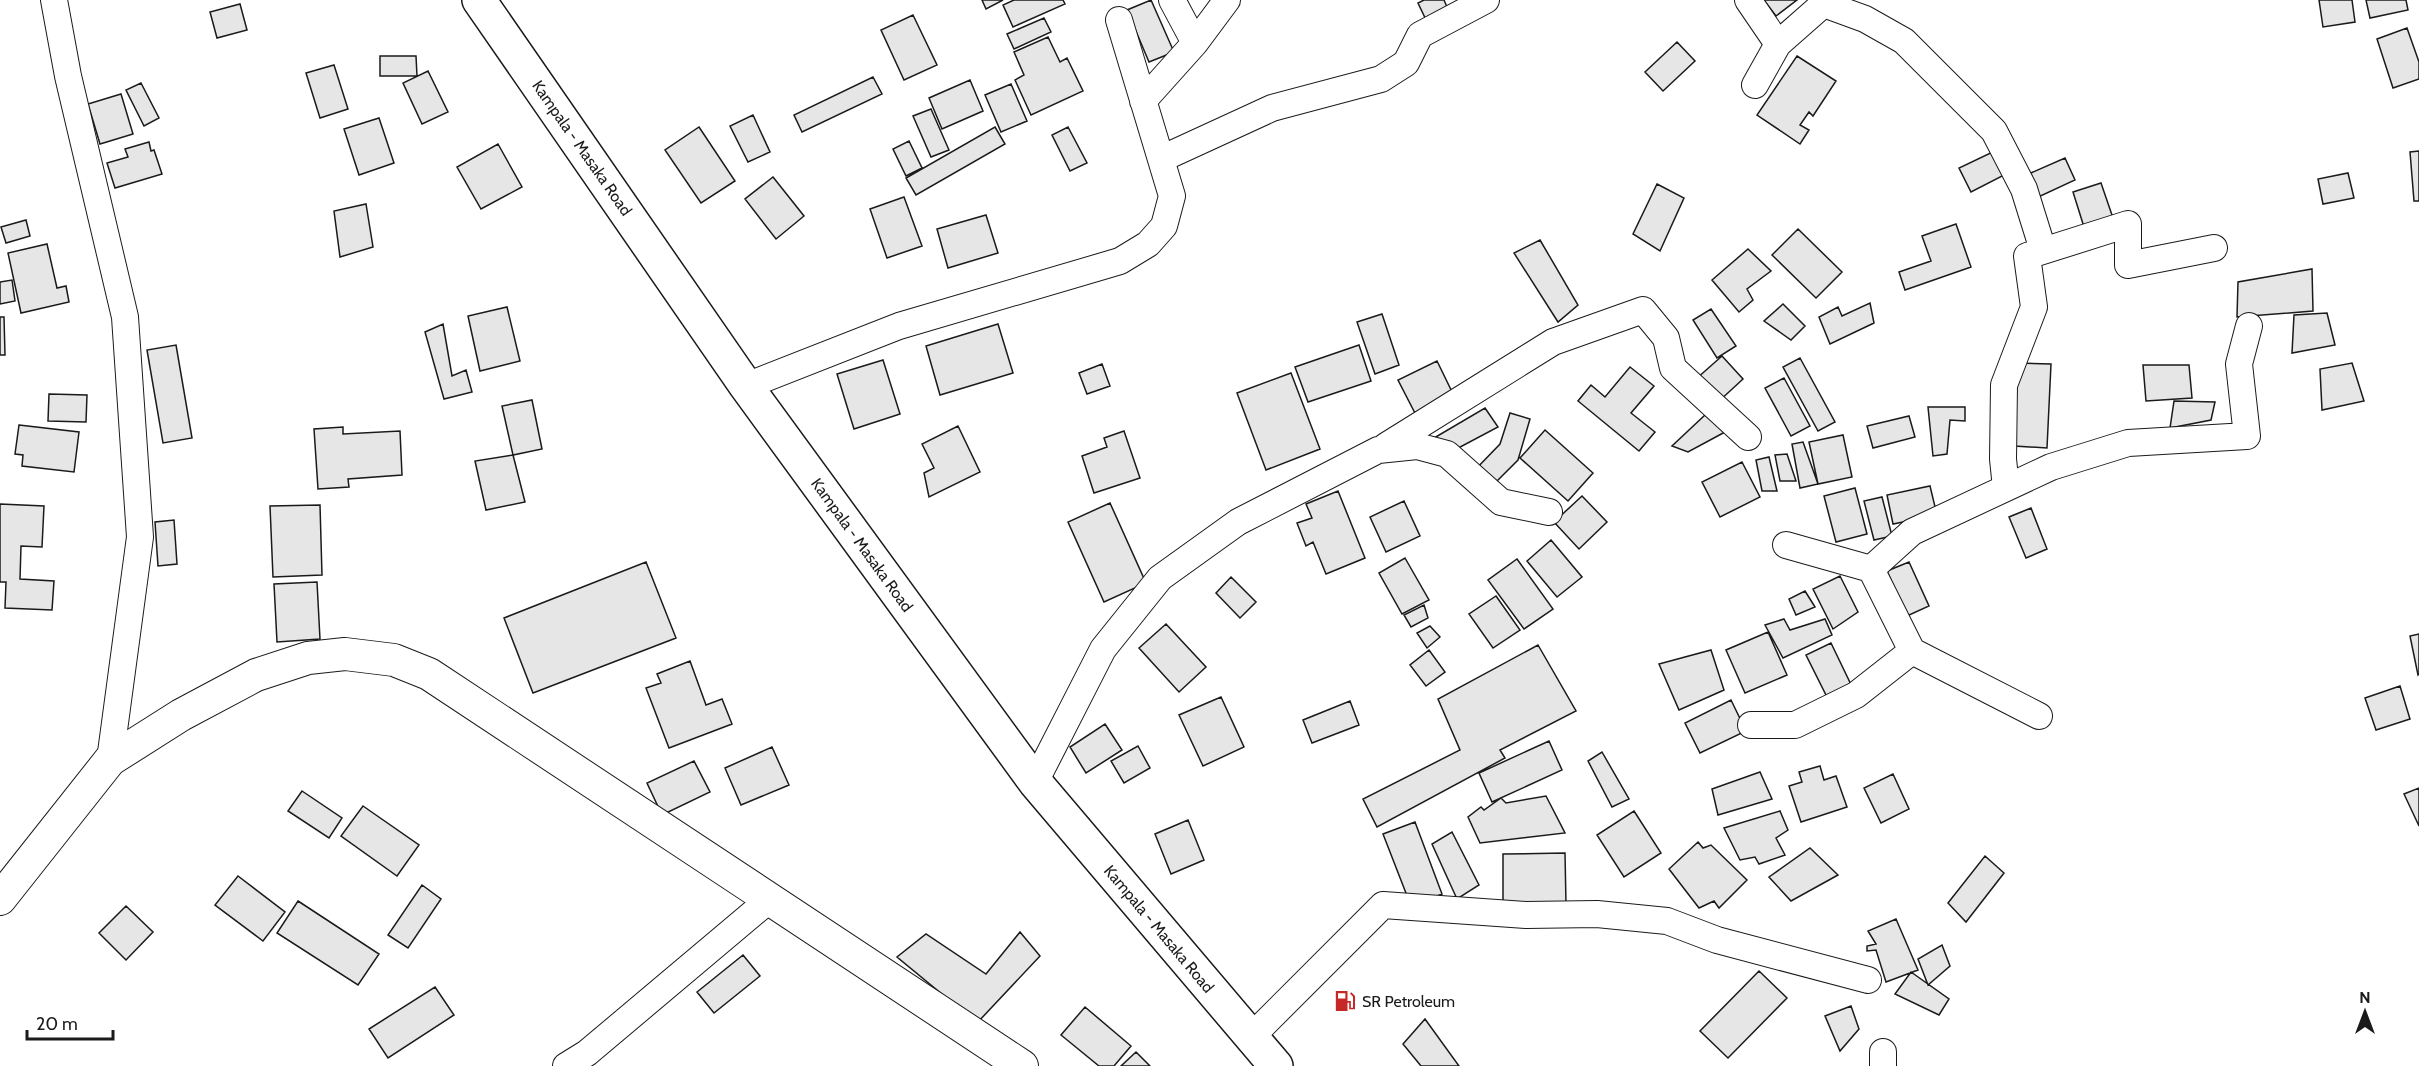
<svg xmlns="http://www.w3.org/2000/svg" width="2419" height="1066" font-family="Cabin,sans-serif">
<rect width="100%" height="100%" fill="#fff"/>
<path fill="#e6e6e6" stroke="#1a1a1a" stroke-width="1.5" d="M 982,0 L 1003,0 L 986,9 Z
M 1014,0 L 1063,0 L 1065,4 L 1013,27 L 1003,5 Z
M 1151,0 L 1174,52 L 1149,62 L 1127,10 Z
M 1424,0 L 1444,0 L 1450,14 L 1428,24 L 1418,3 Z
M 1764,0 L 1797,0 L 1776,16 Z
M 2319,0 L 2352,0 L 2355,22 L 2323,27 Z
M 2366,0 L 2406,0 L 2408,10 L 2370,18 Z
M 240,4 L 247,30 L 217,38 L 210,12 Z
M 913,15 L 937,65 L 904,80 L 881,30 Z
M 1044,18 L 1051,32 L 1014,49 L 1007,34 Z
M 2407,28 L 2419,62 L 2419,79 L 2393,88 L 2377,39 Z
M 1048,37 L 1060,62 L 1067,58 L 1083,91 L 1031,115 L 1015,80 L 1024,75 L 1014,52 Z
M 1677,42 L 1695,61 L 1663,91 L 1645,72 Z
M 380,56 L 416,56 L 417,76 L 380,76 Z
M 1797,56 L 1836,81 L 1813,116 L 1809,112 L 1800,125 L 1809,130 L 1800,144 L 1757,115 Z
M 334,65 L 348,109 L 320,118 L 306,73 Z
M 428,71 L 448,112 L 422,124 L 403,83 Z
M 873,77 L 882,94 L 802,132 L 794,115 Z
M 970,80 L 983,111 L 942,129 L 929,98 Z
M 141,83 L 159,118 L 144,126 L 126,90 Z
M 1011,84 L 1027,121 L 1001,132 L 985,95 Z
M 121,94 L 133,134 L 100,144 L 88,104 Z
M 931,109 L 949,150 L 931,157 L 913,116 Z
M 753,115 L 770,152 L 748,162 L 730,126 Z
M 379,118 L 394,163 L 359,175 L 344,129 Z
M 699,127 L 735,181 L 701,203 L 665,150 Z
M 995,127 L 1005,144 L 916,195 L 906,178 Z
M 1068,127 L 1087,163 L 1070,171 L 1052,135 Z
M 909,141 L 922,168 L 906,176 L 893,149 Z
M 149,142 L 151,151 L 154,150 L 162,174 L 115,188 L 107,163 L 128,157 L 125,149 Z
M 498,144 L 522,187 L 481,209 L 457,167 Z
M 2001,148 L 2012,171 L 1971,192 L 1959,168 Z
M 2419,151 L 2419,201 L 2414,201 L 2410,152 Z
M 2065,158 L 2075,180 L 2034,199 L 2024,176 Z
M 2348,173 L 2354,198 L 2323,204 L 2318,179 Z
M 773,177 L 804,216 L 776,239 L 745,199 Z
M 2101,183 L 2113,218 L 2084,227 L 2073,192 Z
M 1657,184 L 1684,198 L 1660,251 L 1633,234 Z
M 904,197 L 922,246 L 887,258 L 870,209 Z
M 366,204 L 373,247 L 340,257 L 334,211 Z
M 986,215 L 998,253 L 948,268 L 937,229 Z
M 26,220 L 30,236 L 6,243 L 1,227 Z
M 1956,224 L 1971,267 L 1905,290 L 1899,272 L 1931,261 L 1922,236 Z
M 1798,229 L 1842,272 L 1816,298 L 1772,255 Z
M 1540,240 L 1578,305 L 1558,322 L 1514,253 Z
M 47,244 L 57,288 L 66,286 L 69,302 L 21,313 L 8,253 Z
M 1748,249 L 1771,271 L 1747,289 L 1753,300 L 1739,312 L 1712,280 Z
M 2312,269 L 2313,311 L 2237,317 L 2238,282 Z
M 12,280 L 15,301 L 0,304 L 0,282 Z
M 1870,303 L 1874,323 L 1830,344 L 1819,317 L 1838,307 L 1842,316 Z
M 1783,304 L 1805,326 L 1791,340 L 1764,321 Z
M 507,307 L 520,361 L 480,371 L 468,316 Z
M 1711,309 L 1736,346 L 1717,358 L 1693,320 Z
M 2327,313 L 2335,345 L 2292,353 L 2294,315 Z
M 1382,314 L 1399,365 L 1375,374 L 1357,322 Z
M 0,317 L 4,317 L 5,355 L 0,355 Z
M 443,324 L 452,376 L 466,370 L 472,392 L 444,399 L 425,332 Z
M 998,324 L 1013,373 L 940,395 L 926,346 Z
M 176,345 L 192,438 L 163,443 L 147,350 Z
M 1359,345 L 1371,381 L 1308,402 L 1295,367 Z
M 1722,356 L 1743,379 L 1717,403 L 1696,379 Z
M 1800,358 L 1835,422 L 1818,431 L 1783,367 Z
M 883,360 L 900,414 L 854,429 L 837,374 Z
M 1437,361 L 1455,398 L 1417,417 L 1398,380 Z
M 2018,363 L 2051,364 L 2047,448 L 2014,446 Z
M 2352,363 L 2364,401 L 2322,410 L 2320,369 Z
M 1102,364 L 1110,386 L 1087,394 L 1079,373 Z
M 2143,365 L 2189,365 L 2192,398 L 2146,401 Z
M 1630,367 L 1654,386 L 1631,413 L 1655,432 L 1639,451 L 1578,401 L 1591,385 L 1605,397 Z
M 1291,373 L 1320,449 L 1266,470 L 1237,393 Z
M 1784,378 L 1810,426 L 1791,436 L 1765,388 Z
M 49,394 L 87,395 L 86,422 L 48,421 Z
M 532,400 L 542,449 L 513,455 L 502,406 Z
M 2174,401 L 2215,402 L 2211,420 L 2170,428 Z
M 1928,407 L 1965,407 L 1965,421 L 1950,420 L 1947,454 L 1933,456 Z
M 1485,408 L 1498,427 L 1447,454 L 1434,438 Z
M 1510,413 L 1530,419 L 1518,460 L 1486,492 L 1471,474 L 1500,444 Z
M 1705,415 L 1725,432 L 1688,452 L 1672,446 Z
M 1909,416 L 1915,437 L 1873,448 L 1867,426 Z
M 19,425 L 79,432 L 74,472 L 22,466 L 23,455 L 15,454 Z
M 958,426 L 980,472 L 929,497 L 924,473 L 934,468 L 922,444 Z
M 343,427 L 343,434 L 400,431 L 402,475 L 348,479 L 349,487 L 318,489 L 314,429 Z
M 1545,430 L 1593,473 L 1568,501 L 1520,458 Z
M 1124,431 L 1140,478 L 1094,493 L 1082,456 L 1107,447 L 1104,438 Z
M 1843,435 L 1852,477 L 1818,484 L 1809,442 Z
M 1803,442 L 1818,484 L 1800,488 L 1792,444 Z
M 1787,454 L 1796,481 L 1780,481 L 1775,455 Z
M 513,455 L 525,502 L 486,510 L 475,461 Z
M 1769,457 L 1777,491 L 1762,491 L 1756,460 Z
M 1742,462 L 1760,497 L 1720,517 L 1702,482 Z
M 1930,486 L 1937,515 L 1893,524 L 1887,495 Z
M 1855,488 L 1867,534 L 1836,542 L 1824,496 Z
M 1338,491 L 1365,558 L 1326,574 L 1313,542 L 1306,546 L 1297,523 L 1312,518 L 1306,504 Z
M 1582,496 L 1607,522 L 1579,549 L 1554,522 Z
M 1882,497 L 1892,536 L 1874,540 L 1864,501 Z
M 1404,501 L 1420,536 L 1386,552 L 1370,517 Z
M 1110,503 L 1146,583 L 1104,602 L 1068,522 Z
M 0,504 L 44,506 L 42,547 L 21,546 L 20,579 L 54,581 L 52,610 L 5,608 L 6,582 L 0,582 Z
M 320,505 L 322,575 L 273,577 L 270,506 Z
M 2031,508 L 2047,549 L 2026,558 L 2009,517 Z
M 174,520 L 177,564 L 158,566 L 155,522 Z
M 1551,540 L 1582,577 L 1557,597 L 1527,561 Z
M 1405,558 L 1429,600 L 1402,614 L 1379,573 Z
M 1517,559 L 1553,609 L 1524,629 L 1488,580 Z
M 646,562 L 676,638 L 533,693 L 504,618 Z
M 1909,562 L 1929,606 L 1907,616 L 1887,571 Z
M 1840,576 L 1858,612 L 1833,629 L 1813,589 Z
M 1231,577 L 1256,602 L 1240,618 L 1216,593 Z
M 317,582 L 320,639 L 277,642 L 274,584 Z
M 1805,591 L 1815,607 L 1796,615 L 1789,599 Z
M 1496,596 L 1520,630 L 1493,648 L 1469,614 Z
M 1424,605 L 1428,618 L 1411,627 L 1404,615 Z
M 1784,619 L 1790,630 L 1825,619 L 1832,635 L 1783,658 L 1765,625 Z
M 1166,624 L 1206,667 L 1179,692 L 1139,648 Z
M 1430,626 L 1440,637 L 1427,648 L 1417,633 Z
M 1768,632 L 1787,675 L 1745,693 L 1726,650 Z
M 2419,634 L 2419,674 L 2418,675 L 2410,636 Z
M 1831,643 L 1856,695 L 1832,707 L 1806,655 Z
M 1538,645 L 1576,711 L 1500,750 L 1505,758 L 1377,827 L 1363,799 L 1460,750 L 1438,699 Z
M 1429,650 L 1445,672 L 1426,686 L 1410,665 Z
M 1711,650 L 1724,690 L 1679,710 L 1659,664 Z
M 690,661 L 706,705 L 722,699 L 732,724 L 669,748 L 646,688 L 661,683 L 657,674 Z
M 2400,686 L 2410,719 L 2376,730 L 2365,698 Z
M 1221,697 L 1244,747 L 1203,766 L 1179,715 Z
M 1731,700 L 1746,731 L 1700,753 L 1685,723 Z
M 1350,701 L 1359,725 L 1312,743 L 1303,720 Z
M 1105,724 L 1122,750 L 1086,773 L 1070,747 Z
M 1549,741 L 1562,770 L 1492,802 L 1479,773 Z
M 1138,746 L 1150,768 L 1124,783 L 1111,761 Z
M 772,747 L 789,785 L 741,805 L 725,768 Z
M 1602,752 L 1629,799 L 1612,807 L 1588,761 Z
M 694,761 L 710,792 L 662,815 L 647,783 Z
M 1820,766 L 1824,780 L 1836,776 L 1847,807 L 1801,822 L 1789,786 L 1802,782 L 1799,772 Z
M 1760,772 L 1772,799 L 1718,815 L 1712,789 Z
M 1893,774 L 1909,809 L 1881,823 L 1864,788 Z
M 2419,788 L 2419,826 L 2404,794 Z
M 302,791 L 342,818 L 329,838 L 288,811 Z
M 1546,796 L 1565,833 L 1480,843 L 1468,817 L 1481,807 L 1484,810 L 1501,798 L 1506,803 Z
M 363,806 L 419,845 L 397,876 L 341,836 Z
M 1634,811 L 1661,853 L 1624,877 L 1597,835 Z
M 1780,811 L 1788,830 L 1776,838 L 1785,855 L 1759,864 L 1755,857 L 1740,860 L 1724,828 Z
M 1188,820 L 1204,860 L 1171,874 L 1155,834 Z
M 1415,822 L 1442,894 L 1411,906 L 1383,834 Z
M 1452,832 L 1479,885 L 1457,899 L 1432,844 Z
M 1698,842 L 1703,848 L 1711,845 L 1747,880 L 1719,908 L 1714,901 L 1699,908 L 1669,869 Z
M 1810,848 L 1838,875 L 1791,901 L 1769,877 Z
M 1565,853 L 1566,904 L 1503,905 L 1503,854 Z
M 1985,856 L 2004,873 L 1966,922 L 1948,903 Z
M 238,876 L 285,912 L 263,941 L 215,905 Z
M 422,885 L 441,899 L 408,948 L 388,935 Z
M 298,901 L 379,954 L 358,985 L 277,933 Z
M 126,906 L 153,932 L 126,960 L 99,933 Z
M 1896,919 L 1918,970 L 1886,982 L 1876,950 L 1867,951 L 1867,946 L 1876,944 L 1868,931 Z
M 1020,932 L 1040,956 L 977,1023 L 897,957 L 926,934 L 986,974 Z
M 1942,945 L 1950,966 L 1928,985 L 1918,959 Z
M 743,955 L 760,976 L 714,1013 L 697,992 Z
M 1759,971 L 1787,998 L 1728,1058 L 1700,1031 Z
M 1911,972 L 1949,999 L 1939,1015 L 1895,994 Z
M 435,987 L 454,1015 L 388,1058 L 369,1029 Z
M 1851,1006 L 1859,1029 L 1840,1051 L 1825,1016 Z
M 1085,1007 L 1131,1046 L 1114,1066 L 1099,1066 L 1061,1035 Z
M 1425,1019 L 1459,1066 L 1421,1066 L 1403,1044 Z
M 1136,1052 L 1150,1066 L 1121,1066 Z"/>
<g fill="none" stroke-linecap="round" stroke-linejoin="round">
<defs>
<path id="minor" d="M 54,0 L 68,76 L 125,317 L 140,537 L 110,760
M 1748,0 L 1778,44
M 1824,4 L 1865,19 L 1904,41 L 1994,131 L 2024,189 L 2043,250
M 1195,43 L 1227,0
M 1755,85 L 1778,44 L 1828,0
M 1143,101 L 1195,43 L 1172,0
M 1161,159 L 1272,108 L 1381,79 L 1406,63 L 1420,35 L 1486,0
M 746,386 L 899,326 L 1120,261 L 1148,244 L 1164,226 L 1172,196 L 1119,20
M 1386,446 L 1553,342 L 1643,310 L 1666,338 L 1673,368 L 1748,437
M 2006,488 L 2003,459 L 2004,385 L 2034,307 L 2027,256 L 2128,224 L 2128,265 L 2214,248
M 1786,545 L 1871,569 L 1912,651 L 2039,716
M 1871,569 L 1912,532 L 2051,467 L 2128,443 L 2247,436 L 2239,364 L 2249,326
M 1751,725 L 1795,725 L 1856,695 L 1912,651
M 1035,782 L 1103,649 L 1160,578 L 1238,522 L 1378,450 L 1417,446 L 1447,454 L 1501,502 L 1549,512
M 1251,1037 L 1383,905 L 1526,915 L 1597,914 L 1667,921 L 1717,940 L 1868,980
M 566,1066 L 587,1053 L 770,899
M 1883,1066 L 1883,1052"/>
<path id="tertiary" d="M 0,899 L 110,760 L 181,715 L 256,675 L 308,658 L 345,654 L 394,660 L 429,674 L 1022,1066"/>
<path id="primary" d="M 479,0 L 746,386 L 1035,782 L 1276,1066"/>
</defs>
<use href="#minor" stroke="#1a1a1a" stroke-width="28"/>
<use href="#tertiary" stroke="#1a1a1a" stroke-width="34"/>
<use href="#primary" stroke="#1a1a1a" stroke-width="36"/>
<use href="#minor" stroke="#fff" stroke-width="26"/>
<use href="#tertiary" stroke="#fff" stroke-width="32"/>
<use href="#primary" stroke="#fff" stroke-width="33"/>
</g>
<defs>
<symbol id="fuel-bare" viewBox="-9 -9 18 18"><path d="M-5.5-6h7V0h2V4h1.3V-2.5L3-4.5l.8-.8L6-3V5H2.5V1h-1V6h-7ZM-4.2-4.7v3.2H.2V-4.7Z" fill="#c62828" stroke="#fff" stroke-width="2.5" paint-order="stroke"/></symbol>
</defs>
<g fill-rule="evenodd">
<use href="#fuel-bare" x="1330" y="986" width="30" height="30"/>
</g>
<g text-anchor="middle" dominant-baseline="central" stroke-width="4.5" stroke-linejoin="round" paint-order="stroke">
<g font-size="16" fill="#1a1a1a" stroke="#fff">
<text transform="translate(582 148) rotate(55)">Kampala - Masaka Road</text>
<text transform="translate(862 545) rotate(54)">Kampala - Masaka Road</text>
<text transform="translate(1159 929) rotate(50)">Kampala - Masaka Road</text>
</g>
<g font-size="16" fill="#1a1a1a" stroke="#fff" text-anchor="start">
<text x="1362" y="1001">SR Petroleum</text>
</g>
</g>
<g transform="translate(2365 1012)" stroke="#ffffff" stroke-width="4.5" paint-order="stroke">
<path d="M0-4.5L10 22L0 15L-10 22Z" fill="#1a1a1a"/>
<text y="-9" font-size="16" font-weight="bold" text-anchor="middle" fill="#1a1a1a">N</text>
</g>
<path d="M27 1030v9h86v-9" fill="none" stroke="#1a1a1a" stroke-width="3"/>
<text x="36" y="1030" font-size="18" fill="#1a1a1a" stroke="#ffffff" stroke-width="4.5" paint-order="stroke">20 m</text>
</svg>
